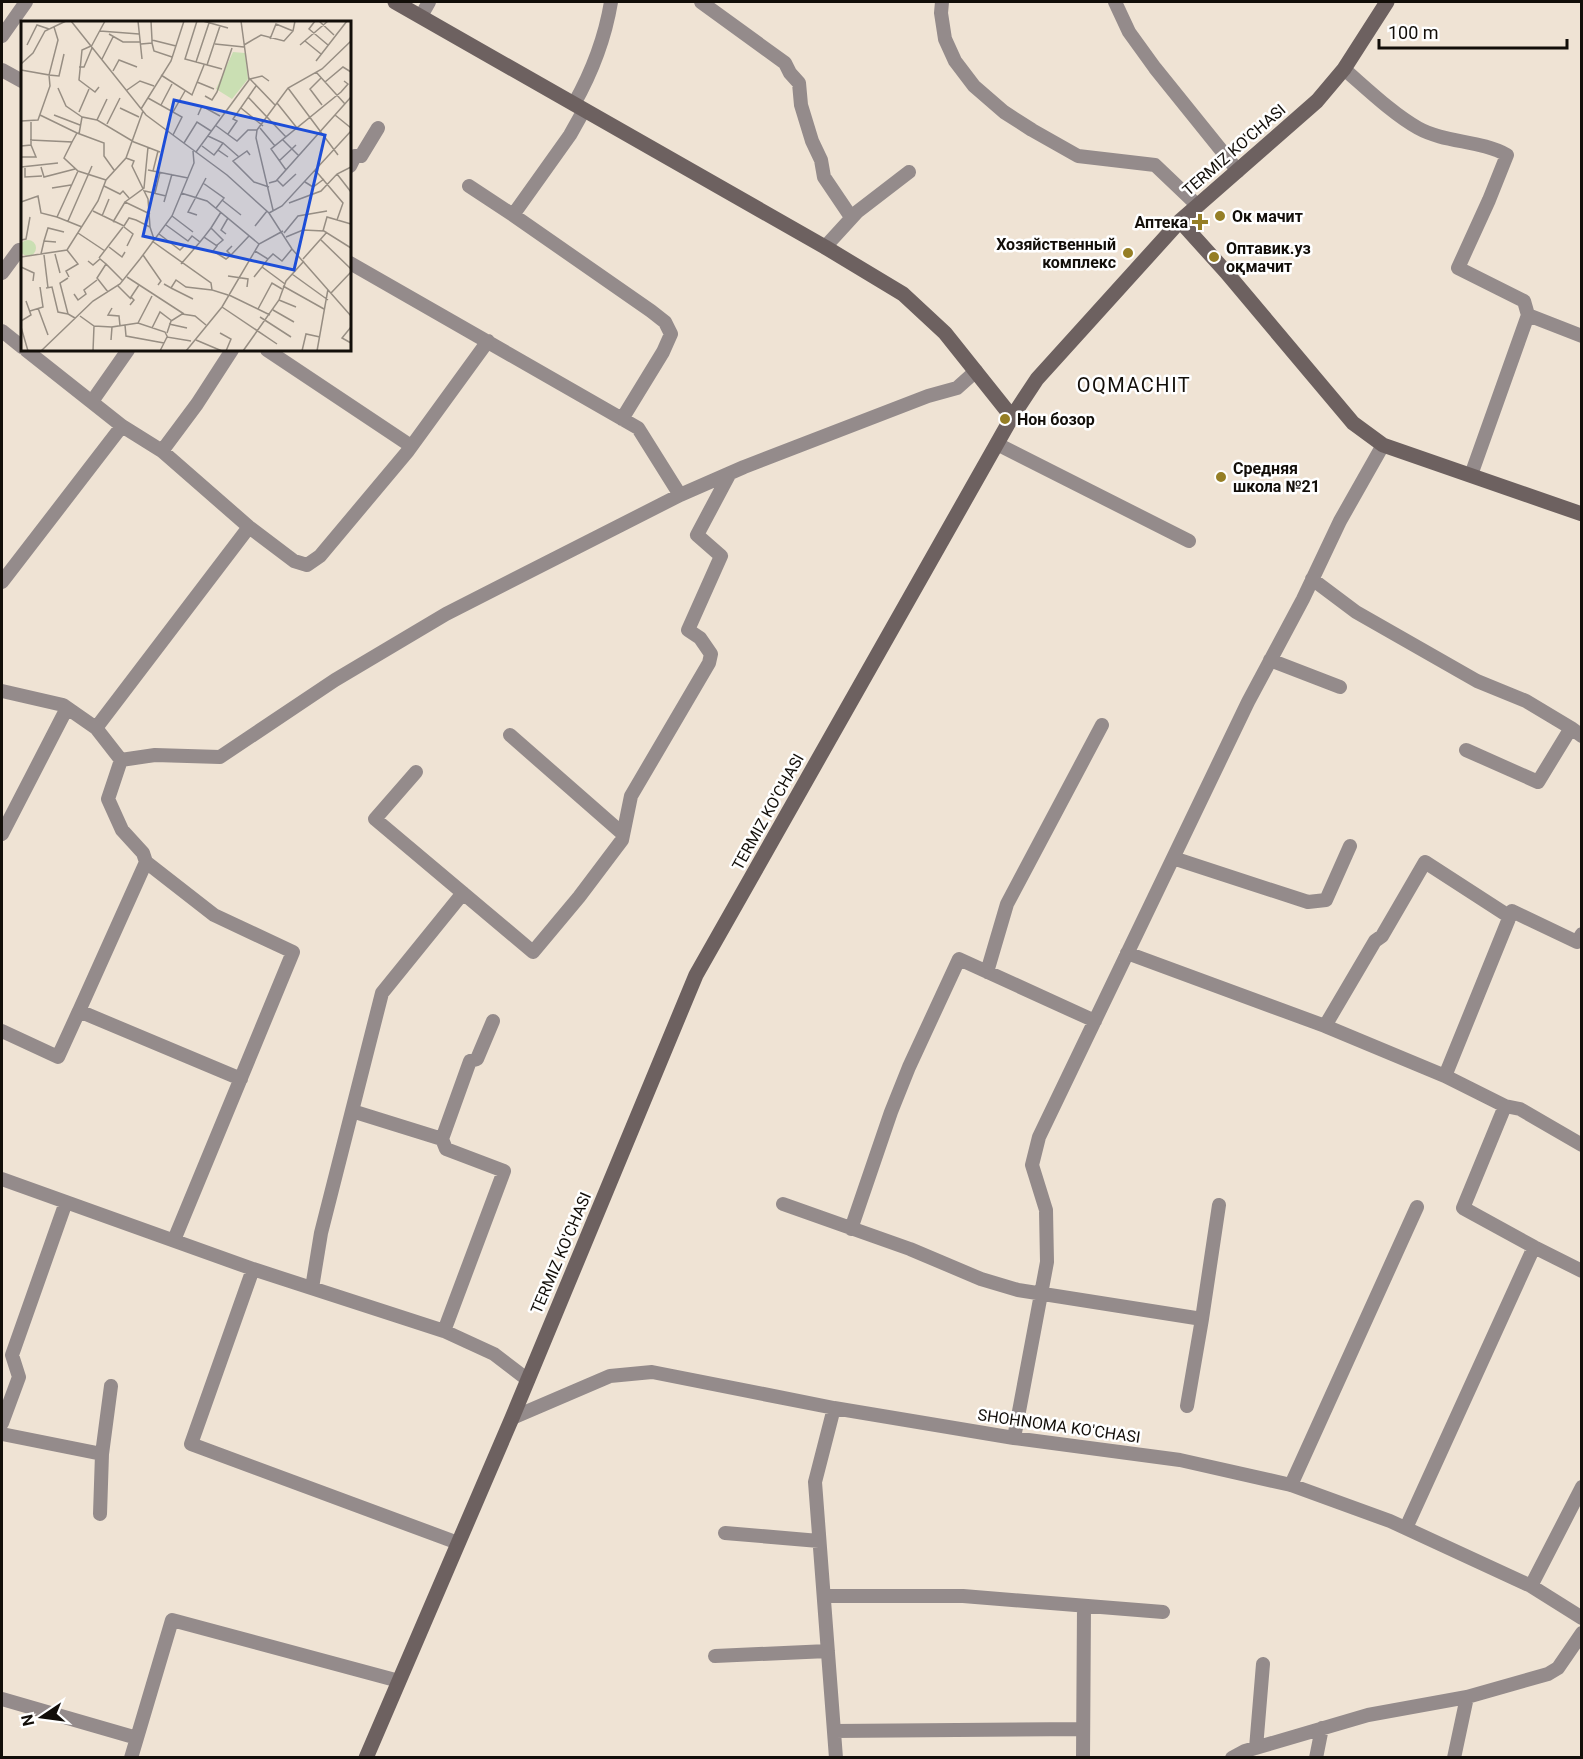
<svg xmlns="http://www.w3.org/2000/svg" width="1583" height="1759" font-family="Roboto,sans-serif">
<rect width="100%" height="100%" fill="#efe3d4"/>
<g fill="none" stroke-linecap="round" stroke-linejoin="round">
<path stroke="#948b8b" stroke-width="14" d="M 701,2 L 785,63 L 790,73 L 799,83 L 801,105 L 812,141 L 821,160 L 824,177 L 851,217
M 942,2 L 941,13 L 945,39 L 955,61 L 974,86 L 1004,112 L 1032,130 L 1078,156 L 1155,165 L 1197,205
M 1115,2 L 1129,32 L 1155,68 L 1238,171
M 421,16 L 429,2
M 2,36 L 26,2
M 1344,69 C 1366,88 1393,114 1418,128 C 1445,143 1480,140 1507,155 L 1489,200 L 1458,268 L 1524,301 L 1528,315
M 2,70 L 22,81
M 574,104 C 592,72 605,38 611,2
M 350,166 L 355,156 L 361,156 L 378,128
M 469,186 L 513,215 L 570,135 L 584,110
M 513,215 L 651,311 L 665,322 L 671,334 L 663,352 L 622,419
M 825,247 L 857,212 L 909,172
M 350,263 L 638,428 L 680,495
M 2,273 L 19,250
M 2,331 L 22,347
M 26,350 L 122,426 L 162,451 L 249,527 L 294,561 L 307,565 L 320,556 L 408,451 L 488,341
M 267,350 L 411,446
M 93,400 L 128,350
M 997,444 L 1189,541
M 162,451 L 197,404 L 232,350
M 1471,475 L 1528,315 L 1582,336
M 1312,579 L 1356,612 L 1477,681 L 1526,701 L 1571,728
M 2,582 L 122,426
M 1270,660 L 1340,687
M 2,691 L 63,705 L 96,728 L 121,760
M 96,728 L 249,527
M 510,735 L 623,834
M 1466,750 L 1538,782 L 1571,728 L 1582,736
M 416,772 L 375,819 L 533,952 L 579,897 L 622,840 L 631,796 L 709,663 L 711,654 L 700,638 L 688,630 L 721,556 L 697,535 L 730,473
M 2,834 L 67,708
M 1173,858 L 1308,902 L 1326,900 L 1350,846
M 1127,953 L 1325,1026 L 1375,941 L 1382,936 L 1425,862 L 1510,917
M 987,972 L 1007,904 L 1102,725
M 79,1011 L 146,862
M 1325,1026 L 1445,1076 L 1512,911 L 1577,942 L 1582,934
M 2,1031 L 58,1057 L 79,1011 L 241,1079
M 1505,1106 L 1520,1109 L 1582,1145
M 352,1111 L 382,993 L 463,893
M 442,1139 L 446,1149 L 504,1171 L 444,1331
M 2,1179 L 253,1269 L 444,1331 L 494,1354 L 528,1380
M 783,1204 L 910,1249 L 981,1279 L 1018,1290 L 1202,1319 L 1219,1205
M 851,1229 L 891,1112 L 909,1067 L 959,959 L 1095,1021
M 174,1240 L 293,952 L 214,915 L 146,862 L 143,853 L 122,830 L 108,799 L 121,760 L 155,755 L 220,757 L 335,680 L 446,614 L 680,495 L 744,467 L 928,396 L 957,388 L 976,371
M 1534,1247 L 1582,1271
M 253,1269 L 191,1444 L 458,1543
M 312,1288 L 321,1233 L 352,1111 L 442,1139 L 470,1061 L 477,1059 L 493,1021
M 1187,1406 L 1202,1319
M 834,1408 L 815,1482 L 836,1758
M 512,1418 L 610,1376 L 652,1372 L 834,1408 L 1014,1438 L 1180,1460 L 1291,1485 L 1390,1521 L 1531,1586 L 1582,1618
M 2,1423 L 19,1377 L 12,1355 L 66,1202
M 2,1434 L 102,1454
M 1014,1438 L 1047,1262 L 1046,1210 L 1032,1165 L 1039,1137 L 1248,702 L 1303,599 L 1340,521 L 1383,445
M 1291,1485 L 1417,1207
M 100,1514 L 102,1454 L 111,1386
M 1406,1528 L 1534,1247 L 1463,1208 L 1505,1106 L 1445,1076
M 725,1533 L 819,1541
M 1531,1586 L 1582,1487
M 824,1596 L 963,1596 L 1163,1612
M 715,1656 L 828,1651
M 2,1699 L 137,1738
M 834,1731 L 1083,1729
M 1256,1748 L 1263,1664
M 131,1758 L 172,1620 L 399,1681
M 1083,1758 L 1084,1606
M 1232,1758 L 1245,1751 L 1368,1715 L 1467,1697
M 1316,1758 L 1322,1728
M 1454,1758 L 1467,1697 L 1548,1674 L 1558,1668 L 1582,1633"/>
<path stroke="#6d6160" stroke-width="15" d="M 395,2 L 825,247 L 903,294 L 945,333 L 1012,417
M 1180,221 L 1226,272 L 1353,423 L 1383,445 L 1582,514
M 366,1758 L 512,1418 L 696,975 L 1012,417 L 1037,379 L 1180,221 L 1317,101 L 1344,69 L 1387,2"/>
</g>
<g fill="#957e25" stroke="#fff" stroke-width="2">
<circle cx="1220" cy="216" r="6"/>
<path d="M1197 213h6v6h6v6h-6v6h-6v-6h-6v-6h6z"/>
<circle cx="1128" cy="253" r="6"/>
<circle cx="1214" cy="257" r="6"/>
<circle cx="1005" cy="419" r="6"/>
<circle cx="1221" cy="477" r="6"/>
</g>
<g text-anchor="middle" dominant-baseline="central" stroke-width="5" stroke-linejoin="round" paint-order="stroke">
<g font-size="16" fill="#120e09" stroke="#fff">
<text transform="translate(1234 150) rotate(-41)">TERMIZ KO'CHASI</text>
<text transform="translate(768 812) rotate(-61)">TERMIZ KO'CHASI</text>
<text transform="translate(561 1253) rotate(-67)">TERMIZ KO'CHASI</text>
<text transform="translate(1059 1426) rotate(8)">SHOHNOMA KO'CHASI</text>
</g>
<g font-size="16" font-weight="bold" fill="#120e09" stroke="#fff" text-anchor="start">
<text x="1232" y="216">Ок мачит</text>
<text x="1188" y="222" text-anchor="end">Аптека</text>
<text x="1116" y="244" text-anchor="end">Хозяйственный<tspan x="1116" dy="18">комплекс</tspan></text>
<text x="1226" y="248">Оптавик.уз<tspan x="1226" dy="18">оқмачит</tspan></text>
<text x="1017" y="419">Нон бозор</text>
<text x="1233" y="468">Средняя<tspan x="1233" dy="18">школа №21</tspan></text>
</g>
<g font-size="20" letter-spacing="1.5" fill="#120e09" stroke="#fff">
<text x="1134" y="385">OQMACHIT</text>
</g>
</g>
<g transform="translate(21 21)">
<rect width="330" height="330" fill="#efe3d4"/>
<path d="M 212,31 L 224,32 L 227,58 L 211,78 L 195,68 ZM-1 227a8 8 0 1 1 16 0a8 8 0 1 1-16 0Z" fill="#cadfb3"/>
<path fill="none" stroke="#978e83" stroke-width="1.5" d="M 50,0 L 125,94 L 206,154 L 248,192 L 271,228 L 330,295M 117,0 L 121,38M 130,0 L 131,19M 176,0 L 164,38 L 201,48M 182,0 L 207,7M 294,0 L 288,8 L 307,24M 298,0 L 313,14M 33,6 L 37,19 L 28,54 L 38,55 L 43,33M 79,10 L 118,13M 88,13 L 102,21 L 119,21M 249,18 L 255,3 L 272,10M 284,20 L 300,33M 131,22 L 133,30 L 151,36M 120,23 L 131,22 L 131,19 L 155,25M 194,23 L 223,26M 6,24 L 16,4 L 28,8M 223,24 L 240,14 L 263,20 L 272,10 L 274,0M 279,24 L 307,0M 70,25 L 61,29 L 58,59 L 74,71 L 78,66M 70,26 L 84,0M 81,38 L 92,16M 295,40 L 326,0M 175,41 L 188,2M 0,43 L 12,32 L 24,10 L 45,0M 186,44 L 199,5M 58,46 L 63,46 L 71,27M 0,49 L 28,54 L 29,65 L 17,99 L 0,100M 92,50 L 98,39 L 116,46M 295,51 L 324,83M 140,54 L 171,74 L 183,44M 228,57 L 254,84M 300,57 L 289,68 L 301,84M 229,58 L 241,55 L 248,60M 176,61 L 193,68M 304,61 L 322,46 L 330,51M 37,67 L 45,85 L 61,96M 267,67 L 317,134M 106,69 L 119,60 L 133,65M 184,75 L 191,79 L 196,71 L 211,27M 227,76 L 265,116M 127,77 L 161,96 L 152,114M 86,78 L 76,99 L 113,121 L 139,131M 256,82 L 276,107M 140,84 L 151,63M 99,87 L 118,96M 220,87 L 242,105M 120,88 L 150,40 L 163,0M 58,91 L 68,68M 152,91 L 164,70M 19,94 L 56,112M 33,94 L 59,104M 177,94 L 181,85 L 199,95M 314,94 L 330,107M 86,103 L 99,77M 194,104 L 216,120 L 227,109 L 236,109 L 235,117 L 252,189M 239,107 L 254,125M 236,109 L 267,67 L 301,48 L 330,20M 58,113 L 61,96 L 76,99M 207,113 L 216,100 L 212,98 L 235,65M 187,115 L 202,122 L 197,129 L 207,136M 9,119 L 51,121 L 43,137 L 57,150 L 85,159M 262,119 L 278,135M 51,121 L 56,112 L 83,122 L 83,135 L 93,149M 163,122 L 176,101 L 190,110M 202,122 L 218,136M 0,125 L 10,124 L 10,101M 181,125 L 193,134 L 197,129M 175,131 L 228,59 L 220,0M 229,134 L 226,130 L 212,140 L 233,161 L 248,166M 0,136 L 15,136 L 10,124M 105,137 L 113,140 L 111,145 L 127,178 L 129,206M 258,140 L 275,124M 0,146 L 37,142M 20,146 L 23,156 L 54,148M 4,147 L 4,156 L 21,155M 127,149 L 167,157M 265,149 L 250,128 L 320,71 L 327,63 L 323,60M 294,149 L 322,182 L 316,199M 57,150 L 36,196 L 61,206M 132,150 L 137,130M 316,153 L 330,171M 256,159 L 262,165 L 275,153M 284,161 L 292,166 L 303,158M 182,162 L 203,177 L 195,187M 248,162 L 255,160 L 330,76M 83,165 L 99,173 L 102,170 L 108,177M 31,167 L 50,164M 124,170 L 145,175M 134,172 L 139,151M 160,172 L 186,180 L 238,223M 201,179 L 220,194M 0,181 L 17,175 L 20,192 L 36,196M 104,181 L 123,167 L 127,126M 143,181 L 151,153M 268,182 L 300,170 L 316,153 L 330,146M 72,190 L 103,205 L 108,197 L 115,199 L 129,206 L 133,218M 248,192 L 261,185 L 330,110M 176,194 L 167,191 L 185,157M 81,195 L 88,178M 151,195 L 172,211M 47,200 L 71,145M 92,201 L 104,181 L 129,193M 145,204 L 167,220 L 171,215 L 179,221 L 183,216M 234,205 L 246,190M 103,206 L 112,213 L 106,225M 190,207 L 183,216 L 196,225 L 192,230 L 205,238 L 210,234 L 206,230 L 211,225M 302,210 L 306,196 L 330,203M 57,212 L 84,230M 263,212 L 277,195 L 306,190M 138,213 L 159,229 L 164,224M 205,213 L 200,209 L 207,197M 265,216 L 282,209 L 303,210 L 330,227M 0,219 L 5,218 L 9,196M 300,219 L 330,248M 23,220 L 27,207 L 43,211M 131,220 L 190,262 L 191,269 L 207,274M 195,225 L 202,219 L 190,207 L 200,191M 88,226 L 101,236 L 104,231M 46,229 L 57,243 L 45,250 L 48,256M 234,230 L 247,238 L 241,246M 20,233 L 23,220 L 35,221M 34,233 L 39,252M 23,234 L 27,267M 122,234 L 140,260 L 137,264M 210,234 L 228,215M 0,236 L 46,229 L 77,180 L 85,159 L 105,137 L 122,90M 78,237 L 102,206M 247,238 L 252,233 L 261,240 L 271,228M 282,238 L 306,211M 67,240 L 72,244 L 79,238 L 85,243M 160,243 L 179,221M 0,246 L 13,252 L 12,260M 271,253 L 307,279M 207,255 L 227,258 L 226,266M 106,256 L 163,293M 233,256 L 241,246 L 264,263M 47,257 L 39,262 L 47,293 L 54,297M 143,263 L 150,267 L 155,259 L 165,266 L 191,269M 96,264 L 110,278M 262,265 L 303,288M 25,267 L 31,266 L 37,291 L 47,293M 150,267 L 172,278M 87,271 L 76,257 L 85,243 L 102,260M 310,272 L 330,251M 53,273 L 57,279 L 65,273 L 63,269 L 76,259M 208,274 L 249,294M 258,279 L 275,286M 109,284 L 113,279 L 110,276 L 118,264M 201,286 L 256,323M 17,287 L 27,314M 91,287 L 87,294 L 98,295 L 99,305M 237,288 L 251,262 L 261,268M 252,289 L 273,301M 9,290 L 22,286 L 19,266M 59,295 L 73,305 L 91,306M 239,296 L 270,316M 0,300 L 10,294 L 5,280M 117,302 L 131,275M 148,303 L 166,307M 104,304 L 105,315 L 143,322M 0,306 L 7,330M 330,306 L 321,317 L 330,322M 131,307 L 139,291 L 151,300M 146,312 L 150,300 L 161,293 L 174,295 L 185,304M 199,312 L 210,318 L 205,330M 90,319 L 91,306 L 117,302 L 144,311 L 147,317M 175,319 L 201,330M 20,330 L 72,280 L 99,263 L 119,238 L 151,195 L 173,142 L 172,130M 72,330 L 73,305M 139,330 L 146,316 L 170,320M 165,330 L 201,286 L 238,223 L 262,210M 222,330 L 258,279 L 265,260 L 283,240M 281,330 L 285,313 L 299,316M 296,330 L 307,268"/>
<path fill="#1d4ed8" fill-opacity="0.15" stroke="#1d4ed8" stroke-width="3" d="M 153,79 L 304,114 L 273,249 L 122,215 Z"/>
<rect width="330" height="330" fill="none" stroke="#120e09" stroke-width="3"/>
</g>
<rect width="1583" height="1759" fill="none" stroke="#120e09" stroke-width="6"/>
<g transform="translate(42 1717) rotate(257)" stroke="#ffffff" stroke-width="4.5" paint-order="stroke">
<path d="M0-4.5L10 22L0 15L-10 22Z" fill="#120e09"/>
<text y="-9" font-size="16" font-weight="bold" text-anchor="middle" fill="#120e09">N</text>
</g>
<path d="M1379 39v9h188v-9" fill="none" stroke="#120e09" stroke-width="3"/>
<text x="1388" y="39" font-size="18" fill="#120e09" stroke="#ffffff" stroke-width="4.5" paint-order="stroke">100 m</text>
</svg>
